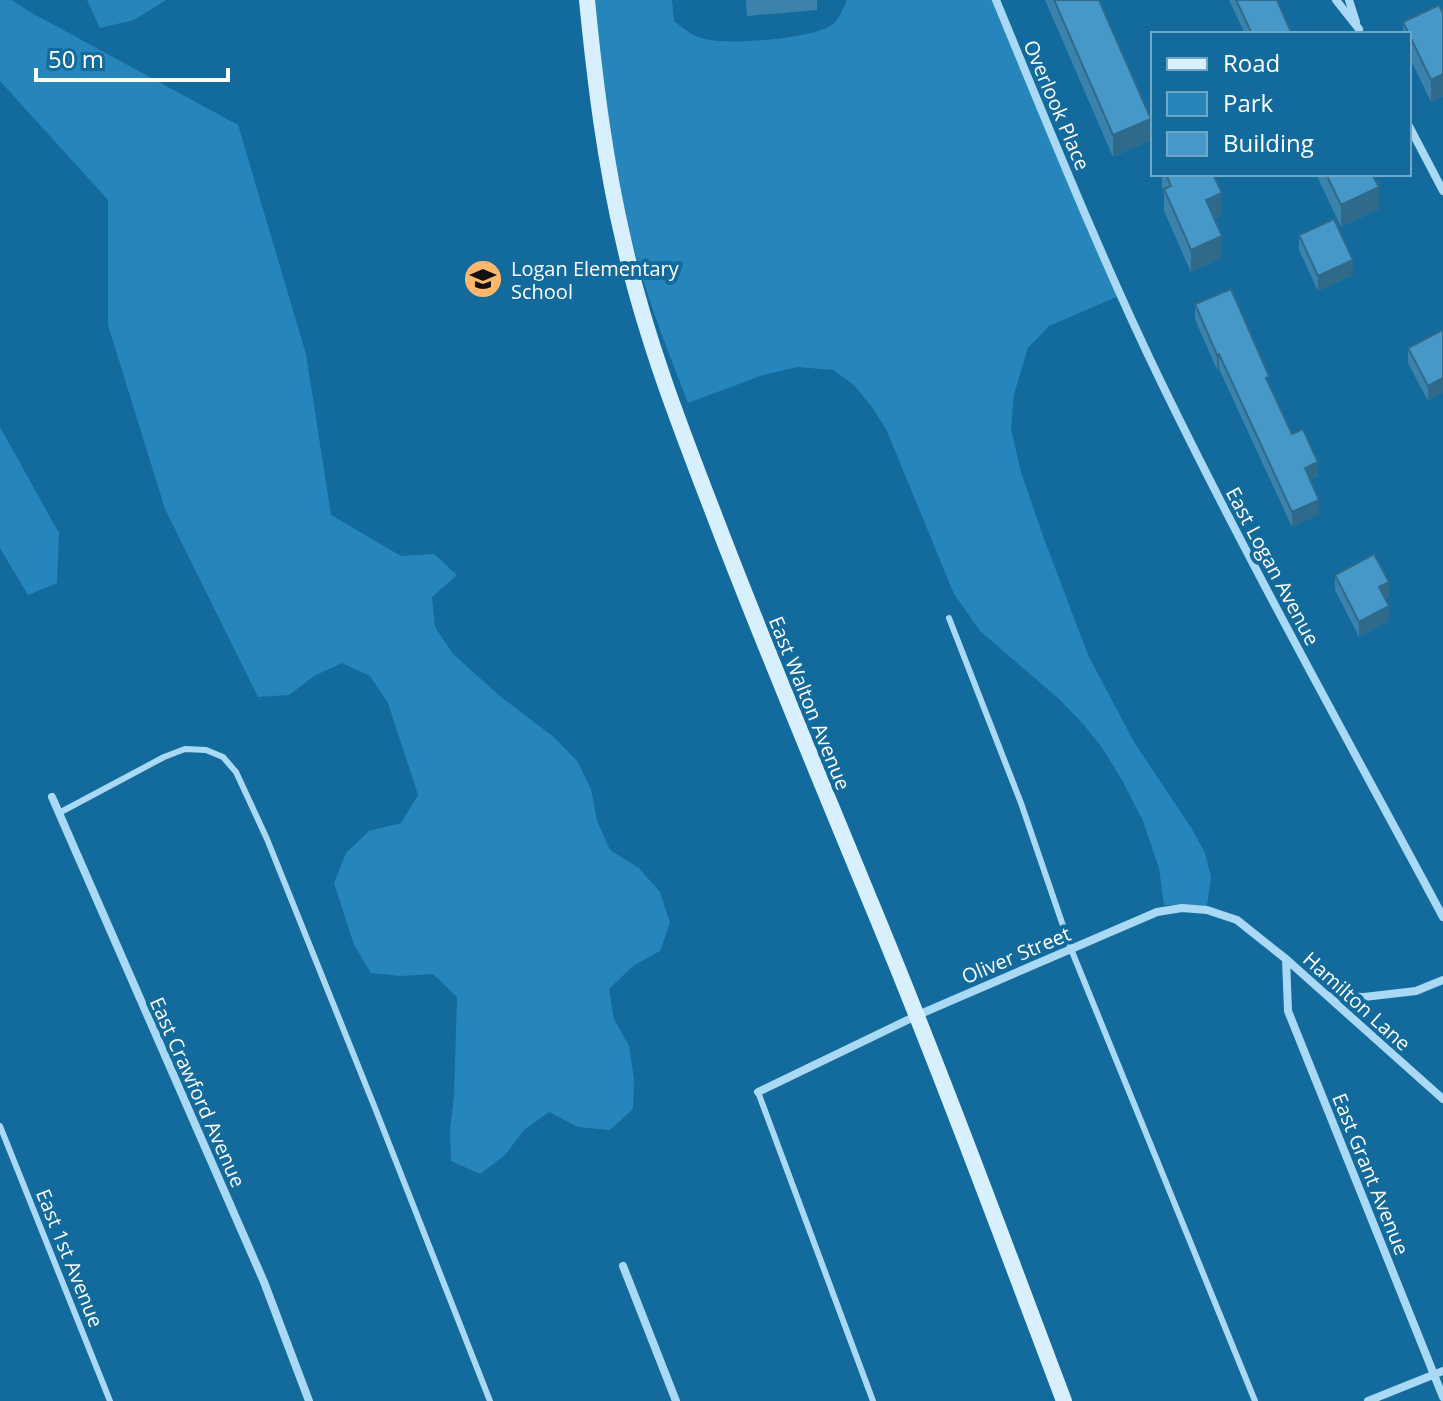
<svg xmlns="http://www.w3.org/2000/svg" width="1443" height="1401" font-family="'Open Sans',sans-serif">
<rect width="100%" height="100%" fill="#136a9d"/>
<path fill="#2686bb" d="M 0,0 L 12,0 L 30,12 L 238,125 L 306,354 L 331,515 L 401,556 L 434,554 L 457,575 L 432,597 L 435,627 L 453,654 L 501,697 L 555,738 L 577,761 L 591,789 L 597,821 L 610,850 L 639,868 L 660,892 L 670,923 L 660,951 L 633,966 L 609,989 L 614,1019 L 629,1046 L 634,1079 L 633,1109 L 610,1130 L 578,1127 L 549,1112 L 524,1130 L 505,1155 L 480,1174 L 451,1161 L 450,1129 L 454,1096 L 457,997 L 433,974 L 401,976 L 371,973 L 354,945 L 334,883 L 346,853 L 369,831 L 401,823 L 418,795 L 388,703 L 370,676 L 342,663 L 314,676 L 289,695 L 258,697 L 165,509 L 108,325 L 108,200 L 0,81 Z
M 87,0 L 166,0 L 134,20 L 100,28 Z
M 591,0 L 672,0 L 674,21 C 682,27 691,35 701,38 C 724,46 809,39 830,26 C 839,21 843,9 847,0 L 996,0 L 1121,295 L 1049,326 L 1028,348 L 1014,394 L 1011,429 L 1021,472 L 1043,536 L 1088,655 L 1134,742 L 1192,829 L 1205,853 L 1211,877 L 1207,906 L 1164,905 L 1159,868 L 1143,821 L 1122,780 L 1103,749 L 1084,725 L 1059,699 L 980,631 L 954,594 L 887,431 L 872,407 L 854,385 L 833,370 L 798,367 L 763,375 L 688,403 C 668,350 646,297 632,241 C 612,161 601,82 591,0 Z
M 0,427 L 59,533 L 57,583 L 28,595 L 0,548 Z"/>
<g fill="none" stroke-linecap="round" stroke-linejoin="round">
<path stroke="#a9d9f4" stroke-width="6" d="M 949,618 L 1021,803 L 1071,949 L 1255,1401
M 59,813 L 164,757 L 185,749 L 206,750 L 223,757 L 236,772 L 267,839 L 375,1108 L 490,1401
M 758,1092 L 873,1401
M 0,1126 L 110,1401"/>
<path stroke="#a9d9f4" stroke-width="8" d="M 996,0 C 1049,128 1101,258 1161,382 C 1249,563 1348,740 1443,917
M 1336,0 L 1359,29
M 1349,0 L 1356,22
M 1409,126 L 1443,191
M 52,797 L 264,1282 L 309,1401
M 1286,959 L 1288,1011 L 1443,1397
M 1328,996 L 1364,997 L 1416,991 L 1443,980
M 758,1092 L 918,1015 L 1071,949 L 1157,912 L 1182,908 L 1207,910 L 1237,920 L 1286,959 L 1443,1099
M 623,1266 L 676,1401
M 1368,1401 L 1443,1371"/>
<path stroke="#d8effd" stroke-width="16" d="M 587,0 C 595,82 605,163 624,243 C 645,336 679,424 713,512 C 761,638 813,762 864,886 C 935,1056 999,1229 1064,1401"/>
</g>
<path fill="#3b83ab" d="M 746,0 L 817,0 L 817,10 L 747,16 Z
M 1045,0 L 1099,0 L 1151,140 L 1113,157 Z
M 1229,0 L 1277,0 L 1292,34 L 1245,34 Z
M 1443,13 L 1443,96 L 1431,102 L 1409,56 L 1409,34 L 1403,34 L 1403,22 Z
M 1162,174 L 1213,174 L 1222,215 L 1214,219 L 1222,258 L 1191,272 L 1164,211 L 1164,193 L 1162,187 Z
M 1316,174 L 1372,174 L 1379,209 L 1341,227 Z
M 1299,235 L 1353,275 L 1318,291 L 1299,250 Z
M 1195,304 L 1269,385 L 1292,434 L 1318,476 L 1310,480 L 1319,514 L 1292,527 L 1219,369 L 1217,370 L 1195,319 Z
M 1443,330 L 1428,401 L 1408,363 L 1408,348 Z
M 1335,575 L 1389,597 L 1385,599 L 1389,621 L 1359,637 L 1335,590 Z"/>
<path fill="#306a8b" d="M 1443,74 L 1443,96 L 1431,102 L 1431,80 Z
M 1151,119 L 1151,140 L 1113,157 L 1113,135 Z
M 1379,187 L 1379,209 L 1341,227 L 1341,205 Z
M 1222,193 L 1222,215 L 1206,222 L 1206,200 Z
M 1222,236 L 1222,258 L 1191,272 L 1191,250 Z
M 1353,260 L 1353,275 L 1318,291 L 1318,276 Z
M 1219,354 L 1219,369 L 1217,370 L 1217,355 Z
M 1443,378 L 1443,393 L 1428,401 L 1428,386 Z
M 1318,462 L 1318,476 L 1305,482 L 1305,468 Z
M 1319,500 L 1319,514 L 1292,527 L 1292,512 Z
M 1389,582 L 1389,597 L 1379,602 L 1379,587 Z
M 1389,606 L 1389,621 L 1359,637 L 1359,622 Z"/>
<path fill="#4598c7" stroke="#306a8b" stroke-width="2" d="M 1054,0 L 1099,0 L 1151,119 L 1113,135 Z
M 1236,0 L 1277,0 L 1292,34 L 1252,34 Z
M 1439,5 L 1443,13 L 1443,74 L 1431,80 L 1403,22 Z
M 1166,174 L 1213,174 L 1222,193 L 1206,200 L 1222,236 L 1191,250 L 1164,189 L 1171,186 Z
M 1326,174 L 1372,174 L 1379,187 L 1341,205 Z
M 1334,219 L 1353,260 L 1318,276 L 1299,235 Z
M 1231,289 L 1269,376 L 1266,378 L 1292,434 L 1303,429 L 1318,462 L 1305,468 L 1319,500 L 1292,512 L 1219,354 L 1217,355 L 1195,304 Z
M 1443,330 L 1443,378 L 1428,386 L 1408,348 Z
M 1374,554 L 1389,582 L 1379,587 L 1389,606 L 1359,622 L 1335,575 Z"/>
<defs>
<symbol id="school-disc" viewBox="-11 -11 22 22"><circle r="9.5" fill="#ffb86b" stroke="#136a9d"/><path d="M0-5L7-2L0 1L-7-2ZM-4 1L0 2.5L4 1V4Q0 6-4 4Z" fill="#111"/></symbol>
</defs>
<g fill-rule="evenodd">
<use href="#school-disc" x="461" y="257" width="44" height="44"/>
</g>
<g text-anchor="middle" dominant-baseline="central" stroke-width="8" stroke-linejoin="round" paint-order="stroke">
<g font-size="20" fill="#fff" stroke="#136a9d">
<text transform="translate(1057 105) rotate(67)">Overlook Place</text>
<text transform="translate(1273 566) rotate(62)">East Logan Avenue</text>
<text transform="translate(810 703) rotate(68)">East Walton Avenue</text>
<text transform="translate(1016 955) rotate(-23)">Oliver Street</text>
<text transform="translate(1357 1001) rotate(42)">Hamilton Lane</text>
<text transform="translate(198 1092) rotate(66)">East Crawford Avenue</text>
<text transform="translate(1371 1174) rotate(68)">East Grant Avenue</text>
<text transform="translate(70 1258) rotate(68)">East 1st Avenue</text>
</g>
<g font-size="20" fill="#fff" stroke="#136a9d" text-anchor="start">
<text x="511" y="268">Logan Elementary<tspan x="511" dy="23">School</tspan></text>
</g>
</g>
<rect x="1151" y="32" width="260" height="144" fill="#136a9d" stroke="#71a6c4" stroke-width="2"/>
<rect x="1167" y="58" width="40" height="12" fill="#d8effd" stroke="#71a6c4" stroke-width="2"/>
<text x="1223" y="72" font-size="24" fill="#ffffff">Road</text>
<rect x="1167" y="92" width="40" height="24" fill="#2686bb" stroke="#71a6c4" stroke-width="2"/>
<text x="1223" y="112" font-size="24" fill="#ffffff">Park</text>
<rect x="1167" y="132" width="40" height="24" fill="#4598c7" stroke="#71a6c4" stroke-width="2"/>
<text x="1223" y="152" font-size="24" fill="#ffffff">Building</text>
<path d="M36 68v12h192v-12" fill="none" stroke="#ffffff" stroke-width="4"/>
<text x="48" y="68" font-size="24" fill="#ffffff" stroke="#136a9d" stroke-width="6" paint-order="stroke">50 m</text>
</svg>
